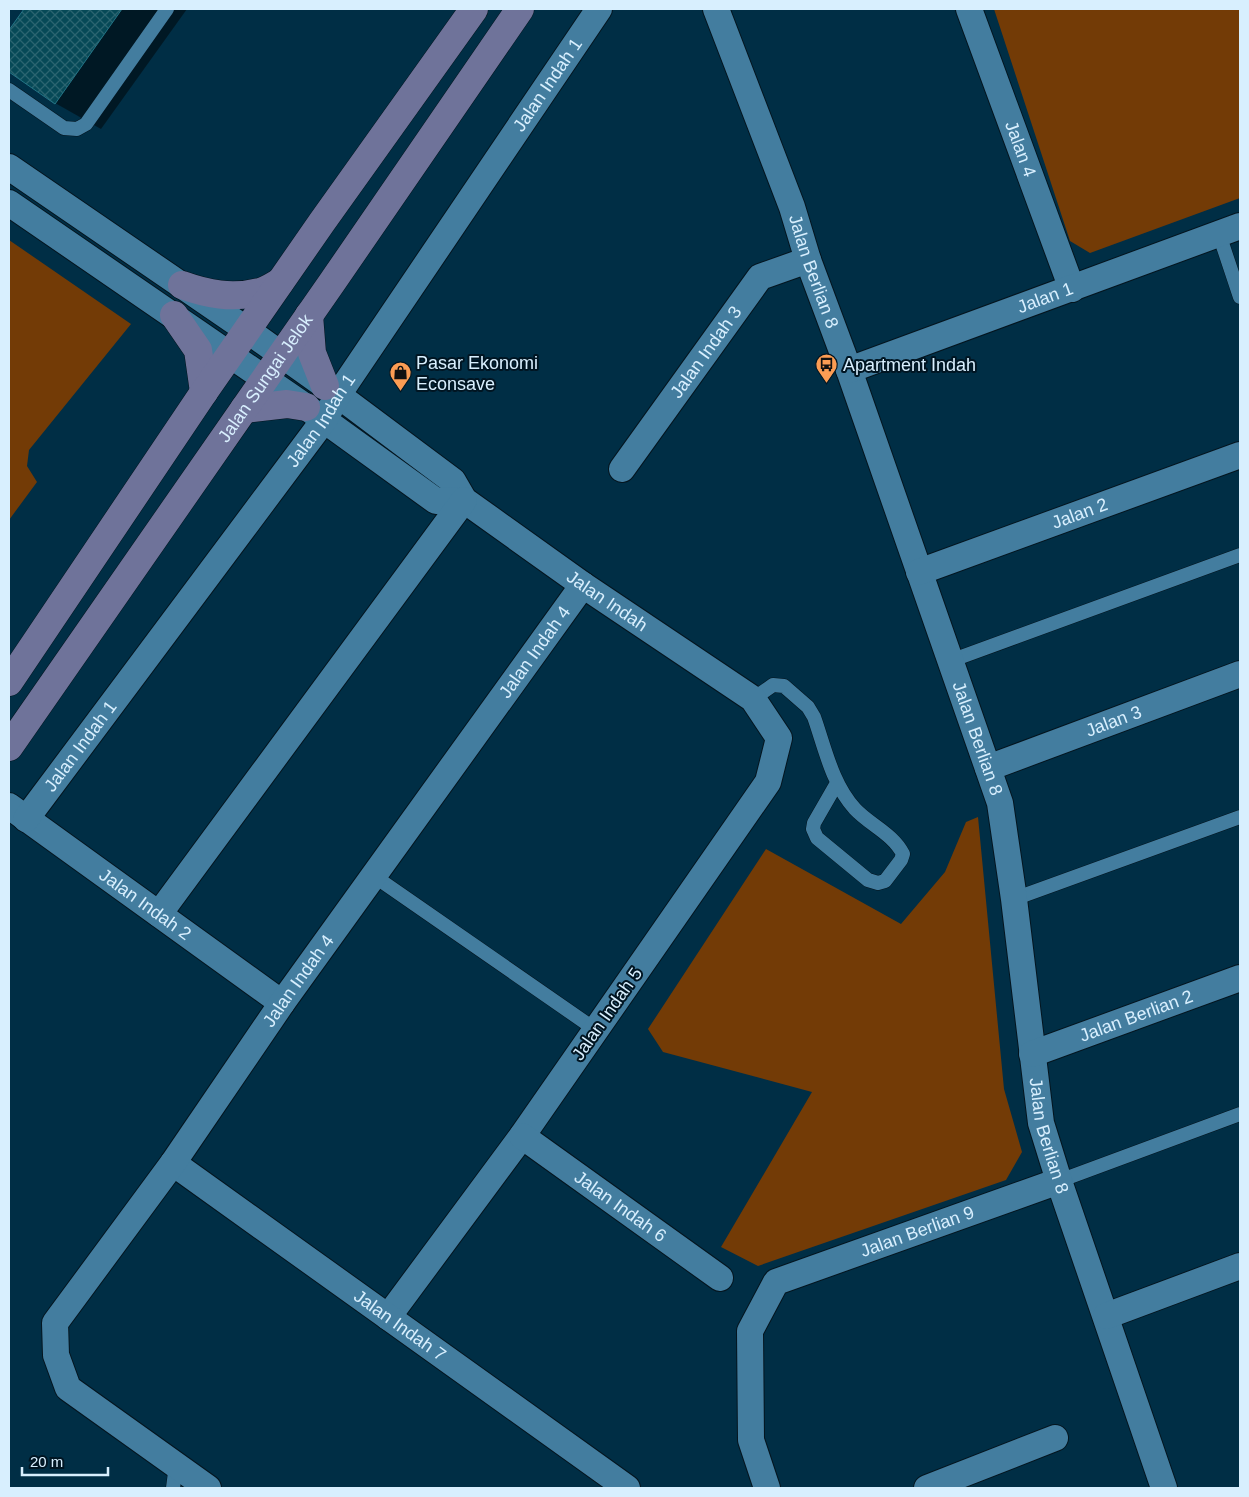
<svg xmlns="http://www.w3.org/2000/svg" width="1249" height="1497" font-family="Arial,sans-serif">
<defs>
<pattern id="building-cross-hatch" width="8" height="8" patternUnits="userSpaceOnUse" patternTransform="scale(1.25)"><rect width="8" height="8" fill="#064957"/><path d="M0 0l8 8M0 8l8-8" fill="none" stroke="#2a6470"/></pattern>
</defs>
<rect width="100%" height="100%" fill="#002e45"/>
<path fill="#733b06" d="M 994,9 L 1240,9 L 1240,198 L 1090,253 L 1070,241 Z
M 9,240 L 131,324 L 29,450 L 27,466 L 37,482 L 9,520 Z
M 978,817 L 1004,1089 L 1022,1152 L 1006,1180 L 758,1266 L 721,1247 L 812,1092 L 663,1052 L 648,1029 L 766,849 L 901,924 L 945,872 L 966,822 Z"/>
<path fill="#0007" d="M 26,9 L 187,9 L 101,129 L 55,103 L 9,70 L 9,33 Z"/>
<path fill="url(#building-cross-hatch)" stroke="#237486" d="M 24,9 L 122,9 L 55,104 L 9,72 L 9,30 Z"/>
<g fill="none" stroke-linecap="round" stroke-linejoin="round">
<defs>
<path id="lane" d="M 9,90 L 64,128 L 77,129 L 86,124 L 167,9
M 1219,234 L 1240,297
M 950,661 L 1240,555
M 753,699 L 773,685 L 784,686 L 808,707 L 814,717 C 825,748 832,784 855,809 C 870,825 893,834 903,854 L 901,860 L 885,881 L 878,883 L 868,880 L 817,838 L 813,829 L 814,823 L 837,783
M 374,876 L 596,1030
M 1014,899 L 1240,817
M 1059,1181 L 1240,1114
M 173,1488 L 176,1465"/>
<g id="street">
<path id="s1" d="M 716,9 L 792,207 L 808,260 L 849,370 L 1000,803 L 1014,899 L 1041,1123 L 1059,1181 L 1164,1488"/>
<path id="s2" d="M 969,9 L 1072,289"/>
<path id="s3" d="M 9,167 L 247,330 L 338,395 L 453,481 L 464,500 L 583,585 L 753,699 L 779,738 L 768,782 L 522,1136 L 388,1317"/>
<path d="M 9,203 L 306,407 L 436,501 L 464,500"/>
<path id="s4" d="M 849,370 L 1240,226"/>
<path id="s5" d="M 622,469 L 760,277 L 808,260"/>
<path id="s6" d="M 919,572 L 1240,455"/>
<path id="s7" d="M 988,768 L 1240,674"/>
<path id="s8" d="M 9,806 L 282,1003"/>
<path id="s9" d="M 26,819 L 324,420 L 338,395 L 599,9"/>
<path d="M 159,914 L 464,500"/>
<path id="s10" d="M 1032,1054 L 1240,978"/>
<path id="s11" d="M 522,1136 L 720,1278"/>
<path id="s12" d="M 173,1163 L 627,1488"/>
<path d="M 1106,1316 L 1240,1266"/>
<path id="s13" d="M 208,1488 L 68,1388 L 56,1355 L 55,1323 L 173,1163 L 282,1003 L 583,585"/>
<path id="s14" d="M 767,1488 L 751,1440 L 750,1331 L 776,1282 L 1059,1181"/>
<path d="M 927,1488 L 1055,1438"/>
</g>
<g id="secondary">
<path d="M 182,285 C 207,294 232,299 259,292 C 266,291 274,285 280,282"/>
<path d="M 174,315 L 198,350 L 204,392"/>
<path d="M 309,315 L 312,353 L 325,386"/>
<path d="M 244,409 L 287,404 L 306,407"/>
<path d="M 9,682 L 204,392 L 322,222 L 474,9"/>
<path id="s15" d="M 9,747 L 333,281 L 520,9"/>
</g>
</defs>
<use href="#lane" stroke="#04151f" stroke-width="15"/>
<use href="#street" stroke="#04151f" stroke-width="28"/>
<use href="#secondary" stroke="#04151f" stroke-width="29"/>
<use href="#lane" stroke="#437d9f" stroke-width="14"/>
<use href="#street" stroke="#437d9f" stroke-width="26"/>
<use href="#secondary" stroke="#6f739a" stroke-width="28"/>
</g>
<defs>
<symbol id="bus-pin" viewBox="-11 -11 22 30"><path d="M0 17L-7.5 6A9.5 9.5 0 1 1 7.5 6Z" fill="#fc9d54" stroke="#001522"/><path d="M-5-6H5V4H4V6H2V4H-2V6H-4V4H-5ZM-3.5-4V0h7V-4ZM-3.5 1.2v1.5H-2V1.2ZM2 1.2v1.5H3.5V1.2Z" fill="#111"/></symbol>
<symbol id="shop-pin" viewBox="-11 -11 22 30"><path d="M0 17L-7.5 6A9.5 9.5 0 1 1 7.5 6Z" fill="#fc9d54" stroke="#001522"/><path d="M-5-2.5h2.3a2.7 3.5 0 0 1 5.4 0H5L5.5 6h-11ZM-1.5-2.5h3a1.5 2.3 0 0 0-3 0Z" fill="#111"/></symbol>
</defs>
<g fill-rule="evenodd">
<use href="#bus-pin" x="814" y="352" width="25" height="34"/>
<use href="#shop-pin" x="388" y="360" width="25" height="34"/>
</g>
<g text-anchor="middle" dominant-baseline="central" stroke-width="4" stroke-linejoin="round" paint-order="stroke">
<g font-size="18" fill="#d8effe" stroke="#001522">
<text stroke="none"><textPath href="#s9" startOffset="901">Jalan Indah 1</textPath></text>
<text stroke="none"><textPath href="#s2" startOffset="149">Jalan 4</textPath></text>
<text stroke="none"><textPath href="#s1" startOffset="280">Jalan Berlian 8</textPath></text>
<text stroke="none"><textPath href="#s4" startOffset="209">Jalan 1</textPath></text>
<text stroke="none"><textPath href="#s5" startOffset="144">Jalan Indah 3</textPath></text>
<text stroke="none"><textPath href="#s15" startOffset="449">Jalan Sungai Jelok</textPath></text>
<text stroke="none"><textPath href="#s9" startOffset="496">Jalan Indah 1</textPath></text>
<text stroke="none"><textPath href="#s6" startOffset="171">Jalan 2</textPath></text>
<text stroke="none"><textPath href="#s3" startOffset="741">Jalan Indah</textPath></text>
<text stroke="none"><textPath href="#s13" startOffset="1064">Jalan Indah 4</textPath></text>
<text stroke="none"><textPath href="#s7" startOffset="134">Jalan 3</textPath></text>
<text stroke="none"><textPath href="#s1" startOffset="775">Jalan Berlian 8</textPath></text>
<text stroke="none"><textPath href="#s9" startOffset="91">Jalan Indah 1</textPath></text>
<text stroke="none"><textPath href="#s8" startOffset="168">Jalan Indah 2</textPath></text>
<text stroke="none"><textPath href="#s13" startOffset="659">Jalan Indah 4</textPath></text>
<text transform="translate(607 1014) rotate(-55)">Jalan Indah 5</text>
<text stroke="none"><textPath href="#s10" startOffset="111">Jalan Berlian 2</textPath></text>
<text stroke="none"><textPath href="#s1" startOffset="1180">Jalan Berlian 8</textPath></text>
<text stroke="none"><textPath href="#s11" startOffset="121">Jalan Indah 6</textPath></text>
<text stroke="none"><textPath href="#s14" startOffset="365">Jalan Berlian 9</textPath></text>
<text stroke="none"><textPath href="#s12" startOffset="279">Jalan Indah 7</textPath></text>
</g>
<g font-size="18" fill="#d8effe" stroke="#001522" text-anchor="start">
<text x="416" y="363">Pasar Ekonomi<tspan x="416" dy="21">Econsave</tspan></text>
<text x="843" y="365">Apartment Indah</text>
</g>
</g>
<rect width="1249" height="1497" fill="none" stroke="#d8effe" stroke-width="20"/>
<path d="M22 1467v8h86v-8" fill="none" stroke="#d8effe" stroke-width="2.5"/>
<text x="30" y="1467" font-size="15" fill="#d8effe" stroke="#001522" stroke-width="4" paint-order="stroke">20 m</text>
</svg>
